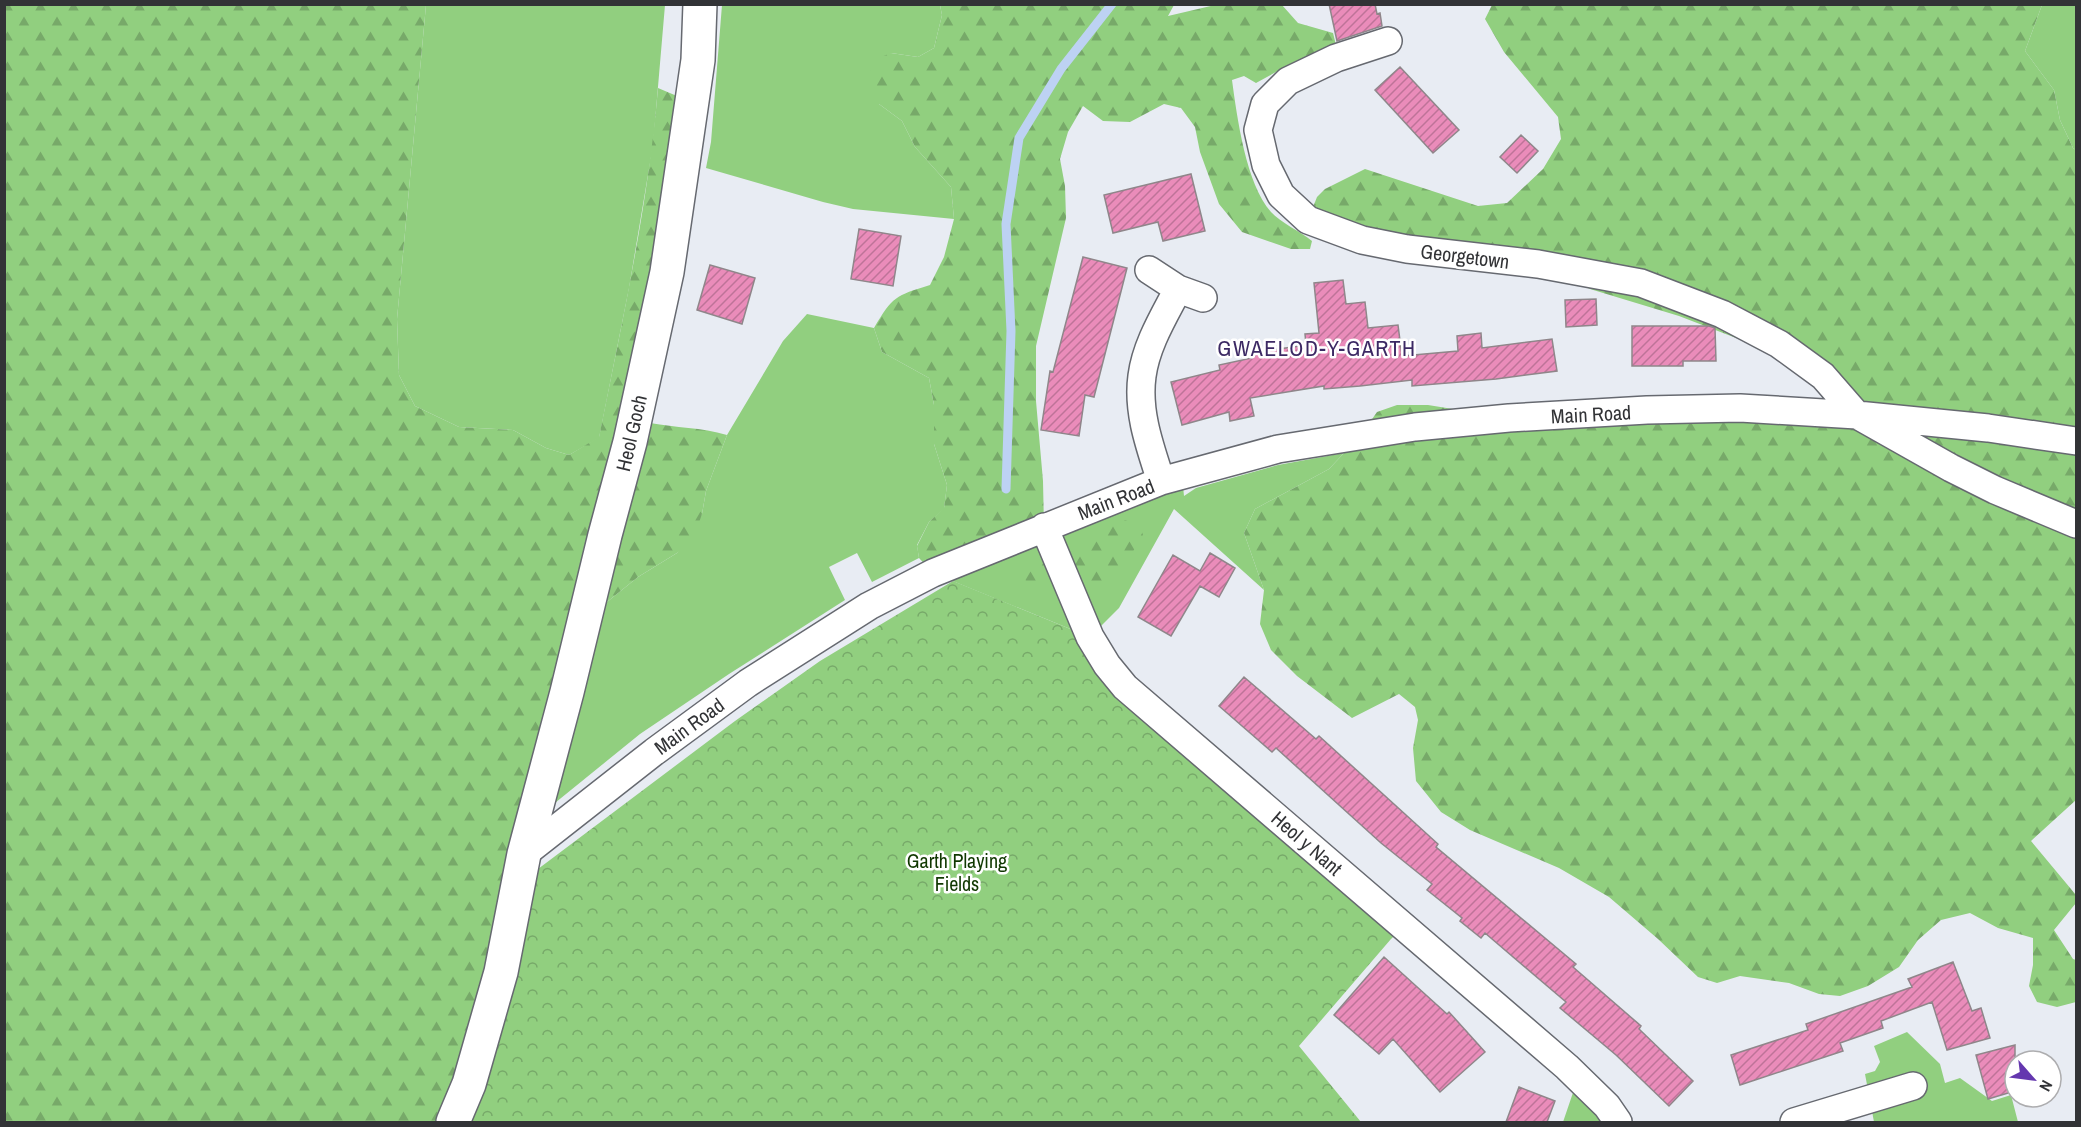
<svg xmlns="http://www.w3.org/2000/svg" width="2081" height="1127" font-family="'Archivo Narrow',sans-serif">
<defs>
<pattern id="forest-firs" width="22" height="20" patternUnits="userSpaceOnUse" patternTransform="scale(1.5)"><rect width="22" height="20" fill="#91cf7f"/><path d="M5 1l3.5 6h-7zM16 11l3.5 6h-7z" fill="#77a969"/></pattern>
<pattern id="park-crowns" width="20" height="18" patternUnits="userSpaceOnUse" patternTransform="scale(1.5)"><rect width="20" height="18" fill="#91cf7f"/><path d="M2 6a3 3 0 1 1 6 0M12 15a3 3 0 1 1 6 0" fill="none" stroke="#77a969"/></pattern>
<pattern id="building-hatch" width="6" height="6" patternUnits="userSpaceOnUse" patternTransform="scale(1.5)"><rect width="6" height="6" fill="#ea8cba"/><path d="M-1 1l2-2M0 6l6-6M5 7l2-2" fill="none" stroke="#be7398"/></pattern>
</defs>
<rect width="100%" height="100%" fill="#e8ecf3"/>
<path fill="#91cf7f" d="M 426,5 L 665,5 L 653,145 L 629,288 L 599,438 L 569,455 L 546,448 L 513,430 L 459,427 L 415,406 L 399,375 L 397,319 Z
M 722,5 L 940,5 L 942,15 L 934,48 L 918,57 L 891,53 L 879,104 L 902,121 L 915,147 L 951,187 L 954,219 L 853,209 L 823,202 L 706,168 L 711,142 Z
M 2042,5 L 2076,5 L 2076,150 L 2073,148 L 2060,120 L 2054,90 L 2025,51 Z
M 807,314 L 874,328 L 882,352 L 929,378 L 934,405 L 934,444 L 947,485 L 944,509 L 929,522 L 917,545 L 919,558 L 872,582 L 857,553 L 829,567 L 845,600 L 729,674 L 640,734 L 550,807 L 602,606 L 638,577 L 677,553 L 702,514 L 706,491 L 727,435 L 783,341 Z
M 1344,453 L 1329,469 L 1255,509 L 1244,533 L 1264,590 L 1174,509 L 1119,608 L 1090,637 L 933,573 L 1182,476 L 1184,496 L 1196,488 L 1278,465 Z
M 1907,1032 L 1940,1064 L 1945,1083 L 1960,1078 L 1992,1101 L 2011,1095 L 2018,1122 L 1874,1122 L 1865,1074 L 1875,1071 L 1880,1062 L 1874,1046 Z
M 1578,1078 L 1618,1122 L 1563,1122 Z"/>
<path fill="url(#forest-firs)" d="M 5,5 L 426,5 L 397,319 L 399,375 L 415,406 L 459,427 L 513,430 L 546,448 L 569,455 L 599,437 C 622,322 648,206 658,88 L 684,99 L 669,227 L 447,1122 L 5,1122 Z
M 940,5 L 1174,5 L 1168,16 L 1215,5 L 1282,5 L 1298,23 L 1333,33 L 1336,45 L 1294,62 L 1256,83 L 1244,76 L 1232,80 C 1237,117 1246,184 1271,212 C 1280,222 1301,232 1312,241 L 1310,249 L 1291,249 L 1242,232 L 1219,204 L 1200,152 L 1195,127 L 1181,108 L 1164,104 L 1130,122 L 1103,121 L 1083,106 L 1068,132 L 1060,159 L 1065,186 L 1066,218 L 1036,346 L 1036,401 L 1043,481 L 1044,527 L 933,573 L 919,558 L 917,546 L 929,522 L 944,508 L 947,485 L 934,444 L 934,405 L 929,378 L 882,352 L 874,328 C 893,296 895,296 930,285 L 944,257 L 954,219 L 951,187 L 915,147 L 902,121 L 879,104 L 865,84 L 876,59 L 891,53 L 918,57 L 934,48 L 942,15 Z
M 1492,5 L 2042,5 L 2025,51 L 2054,90 L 2060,120 L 2073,148 L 2076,150 L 2076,800 L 2031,841 L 2076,895 L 2076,903 L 2054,930 L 2073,959 L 2076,960 L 2076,1002 L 2057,1007 L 2037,1002 L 2029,986 L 2033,965 L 2033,938 L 1998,928 L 1970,913 L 1941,920 L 1918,940 L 1899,967 L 1868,986 L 1840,996 L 1819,994 L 1789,983 L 1740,976 L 1717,983 L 1698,977 L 1658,939 L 1609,897 L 1559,868 L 1470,830 L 1441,812 L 1416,781 L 1413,748 L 1418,720 L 1415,707 L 1399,694 L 1352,718 L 1297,676 L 1271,650 L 1260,624 L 1264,590 L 1244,533 L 1255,509 L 1329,469 L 1361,435 L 1377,412 L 1397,405 L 1428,405 L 1509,418 L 1855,415 L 1815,380 L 1762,348 L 1679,316 L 1590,289 L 1562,274 L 1308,220 L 1317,197 L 1325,189 L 1365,169 L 1478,206 L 1507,203 L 1543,169 L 1561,139 L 1558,117 L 1504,52 L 1485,19 Z
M 650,423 C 676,428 701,427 727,435 L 706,491 L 702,514 L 695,534 L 677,553 L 638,577 L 602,606 Z
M 1125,520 L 1140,526 L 1143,535 L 1134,550 L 1103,589 L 1090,590 L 1068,582 L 1043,583 L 1026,581 L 1016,570 L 1032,553 L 1052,546 L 1086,538 L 1100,524 Z"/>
<path fill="url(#park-crowns)" d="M 953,581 L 1090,637 L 1404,926 L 1391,939 L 1299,1046 L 1361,1122 L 469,1122 C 504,1042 520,955 538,869 L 735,721 L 820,661 Z"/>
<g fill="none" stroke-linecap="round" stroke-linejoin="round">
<path stroke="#bdd2f3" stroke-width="9" d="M 1006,489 L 1011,331 L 1006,224 L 1019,138 L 1061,69 L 1112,4"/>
</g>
<path fill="url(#building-hatch)" stroke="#8f868a" stroke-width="1.5" d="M 1329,4 L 1375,4 L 1377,14 L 1380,13 L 1382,26 L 1337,41 Z
M 1400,67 L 1459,130 L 1433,153 L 1375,90 Z
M 1521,135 L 1538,151 L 1517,173 L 1500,157 Z
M 1191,174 L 1205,231 L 1163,241 L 1158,222 L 1113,233 L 1104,195 Z
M 859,229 L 901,236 L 893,286 L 851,279 Z
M 1083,257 L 1127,268 L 1094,397 L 1085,395 L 1079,436 L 1041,430 L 1050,371 L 1053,372 Z
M 710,265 L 755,278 L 742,324 L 697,310 Z
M 1343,280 L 1346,304 L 1365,302 L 1368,328 L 1398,325 L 1402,356 L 1458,351 L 1457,336 L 1481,333 L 1482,348 L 1552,339 L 1557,371 L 1496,379 L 1412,386 L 1412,380 L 1360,386 L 1324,389 L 1324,386 L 1250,398 L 1254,416 L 1230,421 L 1229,412 L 1182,425 L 1171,382 L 1220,370 L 1219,365 L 1252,358 L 1251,353 L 1306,345 L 1305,334 L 1319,333 L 1314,283 Z
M 1596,299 L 1597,325 L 1566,327 L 1565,300 Z
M 1632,326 L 1709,326 L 1715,328 L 1716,361 L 1683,361 L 1683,366 L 1632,366 Z
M 1210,553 L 1235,568 L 1219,597 L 1200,586 L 1171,636 L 1138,617 L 1173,555 L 1200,571 Z
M 1244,677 L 1316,739 L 1319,736 L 1438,844 L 1436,847 L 1576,964 L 1573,967 L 1641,1026 L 1639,1029 L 1693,1081 L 1669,1106 L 1616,1055 L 1560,1008 L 1566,1002 L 1485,933 L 1481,938 L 1460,921 L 1462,918 L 1427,890 L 1432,884 L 1381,843 L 1276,748 L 1272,752 L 1219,706 Z
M 1384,957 L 1447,1014 L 1449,1012 L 1485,1052 L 1440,1092 L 1393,1039 L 1379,1054 L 1334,1015 Z
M 1953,962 L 1972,1011 L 1981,1008 L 1990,1038 L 1947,1050 L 1932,1002 L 1881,1021 L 1883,1028 L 1840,1043 L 1843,1051 L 1740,1085 L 1731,1055 L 1808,1030 L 1806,1024 L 1912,987 L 1908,979 Z
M 2015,1045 L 2015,1091 L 1988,1099 L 1976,1055 Z
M 1519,1087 L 1555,1101 L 1547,1122 L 1506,1122 Z"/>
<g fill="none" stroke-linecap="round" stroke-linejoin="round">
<defs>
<path id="street" d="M 1388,41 L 1336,58 L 1288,81 L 1265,104 L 1258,130 L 1266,165 L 1281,195 L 1308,220 L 1362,240 L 1407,249 L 1538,264 L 1641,283 L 1722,314 L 1779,344 L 1823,376 L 1857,415 L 1951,468 L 1995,490 L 2076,524
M 1149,270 L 1178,289 L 1203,298
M 1161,481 C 1150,447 1137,412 1142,376 C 1146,345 1164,316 1178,289
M 1044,527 L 1090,637 L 1107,665 L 1125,687 L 1567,1067 L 1607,1106 L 1618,1122
M 524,854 L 654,752 L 748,683 L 869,606 L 933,573 L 1161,481 L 1278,449 L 1415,427 L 1509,418 L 1647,410 L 1740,408 L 1857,415 L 1988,428 L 2076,441
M 1794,1122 L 1913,1086"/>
<path id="secondary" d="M 453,1122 L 469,1084 L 501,972 L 524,854 L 567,692 L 605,535 L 630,442 L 667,272 L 698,60 L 700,4"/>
</defs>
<use href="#street" stroke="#666970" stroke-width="30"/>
<use href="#secondary" stroke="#666970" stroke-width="36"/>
<use href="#street" stroke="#fff" stroke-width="27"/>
<use href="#secondary" stroke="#fff" stroke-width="33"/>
</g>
<g text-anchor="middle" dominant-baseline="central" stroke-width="5" stroke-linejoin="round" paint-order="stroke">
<g font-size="20" fill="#323336" stroke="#fff">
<text transform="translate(1465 256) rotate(7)">Georgetown</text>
<text transform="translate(1591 414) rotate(-3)">Main Road</text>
<text transform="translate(631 433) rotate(-77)">Heol Goch</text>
<text transform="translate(1116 499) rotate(-21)">Main Road</text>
<text transform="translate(689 726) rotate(-36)">Main Road</text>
<text transform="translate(1307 843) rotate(41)">Heol y Nant</text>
</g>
<g font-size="20" fill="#103801" stroke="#fff">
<text x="957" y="860">Garth Playing<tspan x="957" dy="23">Fields</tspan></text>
</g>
<g font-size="22" letter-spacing="1.5" fill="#3c2964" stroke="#fff">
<text x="1317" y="348">GWAELOD-Y-GARTH</text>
</g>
</g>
<rect width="2081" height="1127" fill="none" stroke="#323336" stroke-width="12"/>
<g transform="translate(2033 1079) rotate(118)"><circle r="28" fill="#ffffff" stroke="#adadaf" stroke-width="1.5"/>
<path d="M0-4.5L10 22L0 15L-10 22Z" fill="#6437af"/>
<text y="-9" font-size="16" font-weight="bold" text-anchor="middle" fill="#323336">N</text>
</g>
</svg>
